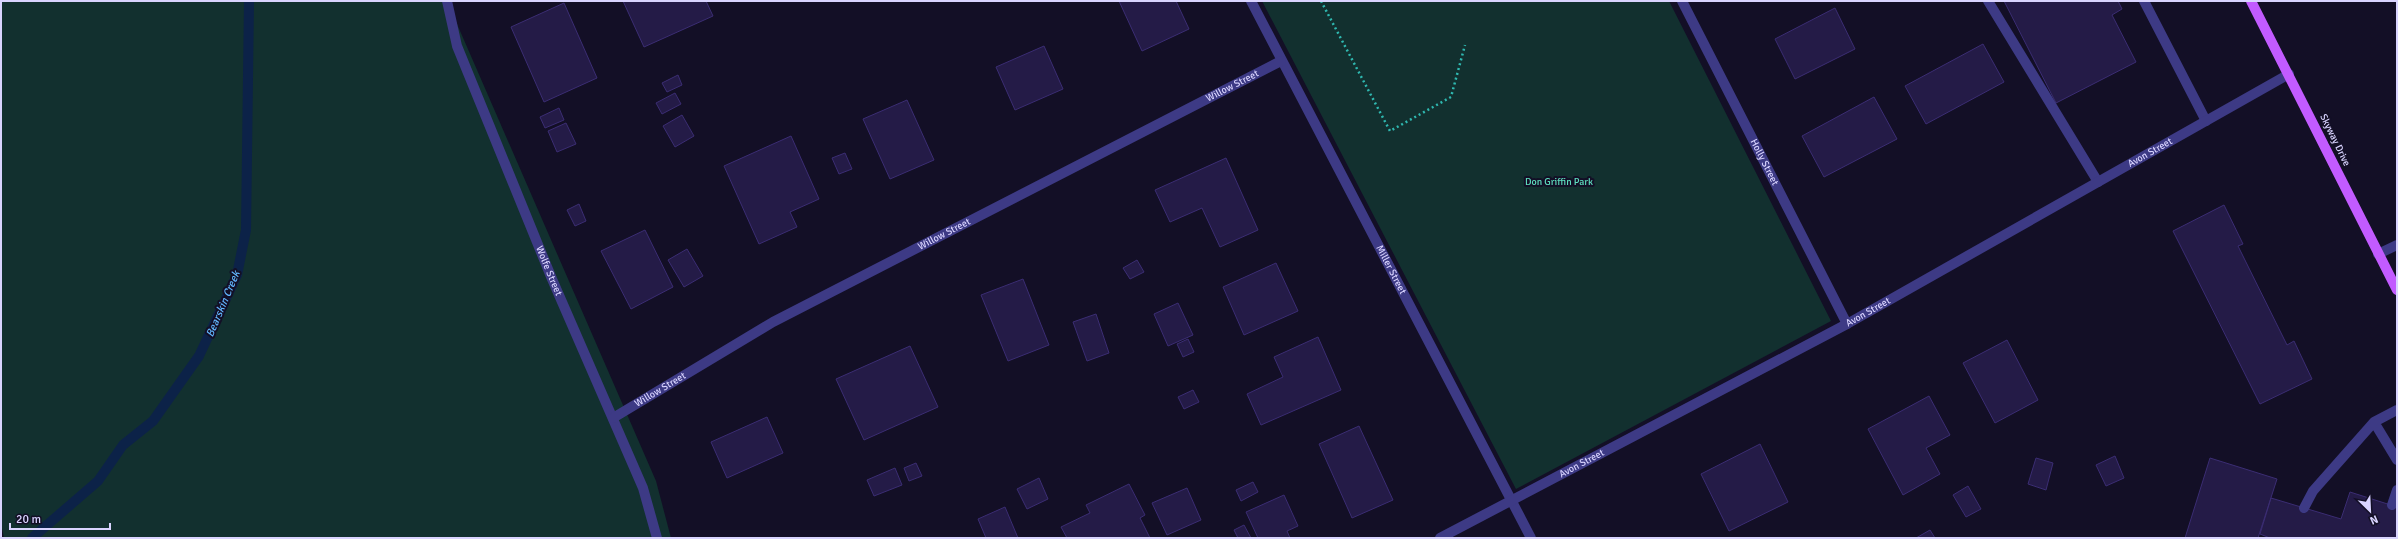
<svg xmlns="http://www.w3.org/2000/svg" width="2398" height="539" font-family="Signika,sans-serif">
<rect width="100%" height="100%" fill="#130f26"/>
<path fill="#12302f" d="M 1,1 L 447,1 L 656,481 L 671,538 L 4,538 L 1,524 Z
M 1262,1 L 1669,1 L 1831,321 L 1516,489 Z"/>
<g fill="none" stroke-linecap="round" stroke-linejoin="round">
<path stroke="#0c2248" stroke-width="10" d="M 32,538 L 98,481 L 123,445 L 153,421 L 199,356 L 237,275 L 246,230 L 249,1"/>
</g>
<path fill="#241b47" stroke="#3b2d73" d="M 623,1 L 706,1 L 713,16 L 644,47 Z
M 1119,1 L 1176,1 L 1189,29 L 1142,51 Z
M 2004,1 L 2118,1 L 2122,9 L 2112,15 L 2136,62 L 2056,103 Z
M 564,3 L 597,78 L 544,102 L 511,27 Z
M 1835,8 L 1855,49 L 1795,79 L 1775,39 Z
M 1983,44 L 2004,82 L 1926,124 L 1905,86 Z
M 1044,46 L 1063,89 L 1015,110 L 996,67 Z
M 678,75 L 682,85 L 667,92 L 662,83 Z
M 675,93 L 681,104 L 662,114 L 656,103 Z
M 1874,97 L 1897,139 L 1824,177 L 1802,136 Z
M 907,100 L 934,160 L 890,179 L 863,119 Z
M 559,108 L 564,120 L 545,128 L 540,117 Z
M 682,115 L 694,136 L 675,147 L 663,126 Z
M 566,123 L 576,144 L 557,152 L 548,131 Z
M 791,136 L 819,199 L 790,212 L 797,227 L 759,244 L 724,166 Z
M 845,153 L 852,169 L 839,174 L 832,158 Z
M 1226,158 L 1258,230 L 1220,247 L 1202,208 L 1170,222 L 1155,190 Z
M 579,204 L 586,221 L 575,226 L 567,210 Z
M 2224,205 L 2243,244 L 2238,246 L 2287,345 L 2294,341 L 2312,379 L 2260,404 L 2173,231 Z
M 645,230 L 673,287 L 631,309 L 601,251 Z
M 687,249 L 703,276 L 684,287 L 668,260 Z
M 1137,260 L 1144,272 L 1130,279 L 1123,268 Z
M 1276,263 L 1298,311 L 1244,335 L 1223,287 Z
M 1023,279 L 1049,345 L 1008,361 L 981,295 Z
M 1178,303 L 1193,335 L 1168,346 L 1154,314 Z
M 1096,314 L 1109,353 L 1087,361 L 1073,322 Z
M 1318,337 L 1341,390 L 1261,425 L 1247,394 L 1283,377 L 1274,357 Z
M 1188,339 L 1194,352 L 1183,357 L 1177,344 Z
M 2007,340 L 2038,400 L 1995,423 L 1963,363 Z
M 910,346 L 938,407 L 864,440 L 836,379 Z
M 1193,390 L 1199,402 L 1184,409 L 1178,397 Z
M 1929,396 L 1950,435 L 1926,448 L 1940,474 L 1903,495 L 1868,429 Z
M 767,417 L 783,453 L 727,478 L 711,442 Z
M 1359,426 L 1393,500 L 1352,518 L 1319,444 Z
M 1760,444 L 1788,502 L 1729,531 L 1701,474 Z
M 2115,456 L 2124,478 L 2106,486 L 2096,465 Z
M 2036,458 L 2053,463 L 2046,490 L 2028,484 Z
M 2210,458 L 2277,479 L 2258,538 L 2185,538 Z
M 916,463 L 922,476 L 909,481 L 904,468 Z
M 895,468 L 902,485 L 874,496 L 867,480 Z
M 1039,478 L 1048,499 L 1027,509 L 1017,489 Z
M 1253,482 L 1258,492 L 1241,501 L 1236,490 Z
M 1129,484 L 1145,515 L 1140,518 L 1150,538 L 1067,538 L 1061,527 L 1090,513 L 1086,505 Z
M 1968,486 L 1981,509 L 1966,517 L 1953,495 Z
M 1187,488 L 1201,520 L 1167,535 L 1152,503 Z
M 2350,492 L 2397,507 L 2397,538 L 2270,538 L 2260,534 L 2271,498 L 2341,519 Z
M 1284,495 L 1298,526 L 1287,531 L 1290,538 L 1258,538 L 1246,512 Z
M 1005,507 L 1018,538 L 986,538 L 978,519 Z
M 1244,525 L 1251,538 L 1238,538 L 1234,530 Z
M 1930,530 L 1935,538 L 1916,538 Z"/>
<g fill="none" stroke-linecap="round" stroke-linejoin="round">
<path stroke="#2fb8b0" stroke-width="2.5" stroke-dasharray="2 3" stroke-linecap="butt" d="M 1321,1 L 1390,131 L 1451,97 L 1465,45"/>
<path stroke="#3d3a85" stroke-width="10" d="M 1988,1 L 2098,182
M 2144,1 L 2206,121
M 2397,410 L 2374,422 L 2397,460
M 2392,505 L 2397,490
M 2304,508 L 2313,491 L 2374,422"/>
<g stroke="#3d3a85" stroke-width="10">
<path id="s1" d="M 447,1 L 457,46 L 552,279 L 643,488 L 657,538"/>
<path id="s2" d="M 1251,1 L 1531,538"/>
<path id="s3" d="M 1682,1 L 1847,324"/>
<path d="M 2378,254 L 2397,245"/>
<path id="s4" d="M 613,418 L 773,322 L 1281,61"/>
<path id="s5" d="M 1440,538 L 1847,324 L 2289,74"/>
</g>
<path stroke="#c25bff" stroke-width="10" d="M 2251,1 L 2397,290"/>
</g>
<g text-anchor="middle" dominant-baseline="central" stroke-width="4" stroke-linejoin="round" paint-order="stroke">
<g font-size="10" fill="#d9d4ff" stroke="#130f26">
<text stroke="none"><textPath href="#s4" startOffset="703">Willow Street</textPath></text>
<text transform="translate(2335 140) rotate(64)">Skyway Drive</text>
<text stroke="none"><textPath href="#s5" startOffset="808">Avon Street</textPath></text>
<text stroke="none"><textPath href="#s3" startOffset="181">Holly Street</textPath></text>
<text stroke="none"><textPath href="#s4" startOffset="379">Willow Street</textPath></text>
<text stroke="none"><textPath href="#s2" startOffset="303">Miller Street</textPath></text>
<text stroke="none"><textPath href="#s1" startOffset="289">Wolfe Street</textPath></text>
<text stroke="none"><textPath href="#s5" startOffset="484">Avon Street</textPath></text>
<text stroke="none"><textPath href="#s4" startOffset="55">Willow Street</textPath></text>
<text stroke="none"><textPath href="#s5" startOffset="160">Avon Street</textPath></text>
</g>
<g font-size="10" fill="#5fe0c0" stroke="#130f26">
<text x="1559" y="182">Don Griffin Park</text>
</g>
<g font-size="11" font-style="italic" fill="#62b6ff" stroke="#130f26">
<text transform="translate(223 304) rotate(-67)">Bearskin Creek</text>
</g>
</g>
<rect width="2398" height="539" fill="none" stroke="#d9d4ff" stroke-width="4"/>
<g transform="translate(2370 511) rotate(156)" stroke="#130f26" stroke-width="3" paint-order="stroke">
<path d="M0-3L7 15L0 10L-7 15Z" fill="#d9d4ff"/>
<text y="-6" font-size="11" font-weight="bold" text-anchor="middle" fill="#d9d4ff">N</text>
</g>
<path d="M10 523v6h100v-6" fill="none" stroke="#d9d4ff" stroke-width="2"/>
<text x="16" y="523" font-size="12" fill="#d9d4ff" stroke="#130f26" stroke-width="3" paint-order="stroke">20 m</text>
</svg>
